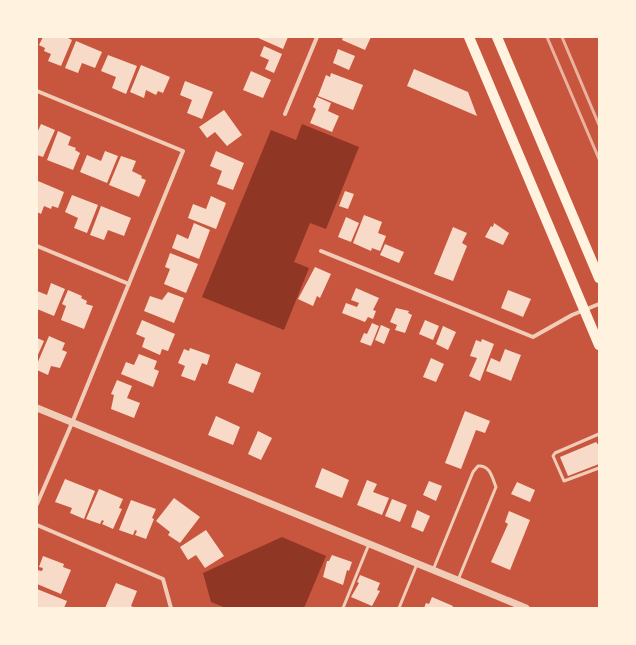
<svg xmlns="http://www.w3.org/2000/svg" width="636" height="645" font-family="'Noto Sans',sans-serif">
<rect width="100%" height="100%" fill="#c8553d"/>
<path fill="#8f3625" d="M 302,124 L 359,147 L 326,229 L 310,223 L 294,262 L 309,268 L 284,330 L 202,297 L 271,130 L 296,140 Z
M 282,537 L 326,556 L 304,608 L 226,608 L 211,602 L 203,573 Z"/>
<path fill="#f7dbc8" d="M 43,37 L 66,37 L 72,40 L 61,66 L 48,61 L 51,54 L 44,51 L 45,48 L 39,45 Z
M 256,37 L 288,37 L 283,49 Z
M 343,37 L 371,37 L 365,50 L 342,40 Z
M 76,41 L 102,52 L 95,68 L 82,63 L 78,73 L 65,68 Z
M 264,46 L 282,54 L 274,73 L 265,69 L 269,60 L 260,56 Z
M 338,49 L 355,56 L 349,70 L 333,63 Z
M 108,55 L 137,66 L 126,94 L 112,88 L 116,77 L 101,71 Z
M 141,65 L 170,77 L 163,93 L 158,91 L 156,95 L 146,90 L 144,98 L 130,92 Z
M 414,69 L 468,92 L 477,116 L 407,86 Z
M 251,71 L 271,80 L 263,98 L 243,90 Z
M 331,73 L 363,85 L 353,110 L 318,96 L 326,75 L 330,77 Z
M 185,81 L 213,92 L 202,119 L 187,113 L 192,100 L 180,95 Z
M 317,97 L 331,103 L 328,111 L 339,116 L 332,132 L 310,123 L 316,109 L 313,107 Z
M 224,110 L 242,135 L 227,146 L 215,132 L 207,138 L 199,127 Z
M 41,124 L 55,130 L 43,157 L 37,155 L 37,133 Z
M 58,131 L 71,137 L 68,145 L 76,148 L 75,150 L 80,153 L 73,170 L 47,160 Z
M 105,151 L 118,156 L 107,183 L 80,172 L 87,155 L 101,161 Z
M 216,151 L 244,163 L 233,190 L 217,184 L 222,171 L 210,166 Z
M 121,156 L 136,161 L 132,171 L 142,176 L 141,178 L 146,180 L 139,197 L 109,185 Z
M 38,181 L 64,192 L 58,208 L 52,206 L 51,209 L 44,206 L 41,214 L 37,212 Z
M 345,191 L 354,194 L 348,209 L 339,206 Z
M 72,195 L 98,205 L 87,233 L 74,228 L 78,218 L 65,212 Z
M 211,196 L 226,203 L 216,229 L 188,218 L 193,204 L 206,209 Z
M 101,206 L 131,218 L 124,236 L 108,230 L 104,240 L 90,235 Z
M 364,215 L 382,222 L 378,233 L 386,236 L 380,251 L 372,248 L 371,251 L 353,243 Z
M 346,217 L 359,223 L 351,242 L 338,237 Z
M 194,223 L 210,230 L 199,259 L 172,248 L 177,234 L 188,239 Z
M 494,223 L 509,233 L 503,245 L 485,237 L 491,226 L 493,227 Z
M 453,227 L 467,233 L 462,243 L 467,246 L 453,281 L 434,274 Z
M 385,244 L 404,252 L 399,263 L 380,255 Z
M 170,253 L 198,264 L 186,293 L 164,284 L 170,269 L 165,267 Z
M 315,267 L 331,274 L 320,298 L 317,296 L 313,306 L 298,299 Z
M 51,283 L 65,289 L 54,316 L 37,309 L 37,291 L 47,295 Z
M 356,288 L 379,298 L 373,310 L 376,311 L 373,319 L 368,317 L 365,322 L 342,313 L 346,303 L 357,307 L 359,303 L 351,300 Z
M 68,290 L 82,296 L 81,298 L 87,301 L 86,304 L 93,306 L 84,329 L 61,320 L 66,306 L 62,304 Z
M 508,290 L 531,299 L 523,317 L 501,308 Z
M 168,292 L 184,298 L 174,323 L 144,311 L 150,296 L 162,300 Z
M 396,308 L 409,311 L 408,313 L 412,315 L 405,333 L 395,330 L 397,325 L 390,322 Z
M 142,320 L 175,334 L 168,351 L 162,349 L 160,355 L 142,347 L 145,338 L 136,334 Z
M 425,320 L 439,326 L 433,340 L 419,334 Z
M 372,323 L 379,326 L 371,346 L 360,342 L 364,333 L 367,334 Z
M 381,325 L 390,329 L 384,344 L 375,340 Z
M 443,326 L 456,332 L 448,350 L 436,344 Z
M 49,336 L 65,343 L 62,350 L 67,352 L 60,368 L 51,366 L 48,375 L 37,370 L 37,364 Z
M 37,338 L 44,341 L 37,357 Z
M 482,339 L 494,344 L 480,381 L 469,376 L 477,358 L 470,356 L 476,340 L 481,342 Z
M 190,348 L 210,355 L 207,365 L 202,363 L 195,381 L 181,376 L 185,366 L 178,363 L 184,349 L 189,351 Z
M 505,349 L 521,355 L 511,381 L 486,371 L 491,358 L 500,362 Z
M 139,354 L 157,361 L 154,369 L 159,371 L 153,387 L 121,374 L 126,362 L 134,365 Z
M 431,358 L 444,364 L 436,382 L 423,377 Z
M 236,363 L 261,373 L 253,393 L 228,383 Z
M 117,380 L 132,386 L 127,398 L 140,403 L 134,418 L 111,409 L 114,395 L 111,394 Z
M 465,411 L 490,421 L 485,433 L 476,430 L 461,469 L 445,463 Z
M 216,416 L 240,427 L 233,445 L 208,435 Z
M 258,431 L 272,438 L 261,460 L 248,454 Z
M 596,442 L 599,446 L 599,464 L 568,476 L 560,457 Z
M 322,468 L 349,480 L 342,498 L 315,487 Z
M 65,479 L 95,491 L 84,519 L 70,513 L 72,508 L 55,502 Z
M 367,480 L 377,484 L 373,492 L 389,498 L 382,515 L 357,505 Z
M 429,481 L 442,486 L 436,501 L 423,495 Z
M 517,482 L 535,490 L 530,502 L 511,494 Z
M 99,489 L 123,499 L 119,508 L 122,509 L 113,529 L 102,524 L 104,521 L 102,520 L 100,524 L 86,519 Z
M 174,498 L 200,517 L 180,543 L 168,535 L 170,532 L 156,521 Z
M 392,499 L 407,505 L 400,522 L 385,516 Z
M 131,500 L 156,509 L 152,518 L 154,519 L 146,539 L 135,535 L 137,531 L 135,530 L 133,535 L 119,530 Z
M 417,510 L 430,516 L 423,532 L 411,527 Z
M 509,511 L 530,520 L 510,570 L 491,562 L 508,524 L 505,522 Z
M 206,530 L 224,556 L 205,568 L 196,555 L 188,560 L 180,547 Z
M 332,555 L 352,562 L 349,571 L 347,570 L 343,585 L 323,577 L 327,561 L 329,561 Z
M 43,556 L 64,564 L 63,567 L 71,570 L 61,594 L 37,584 L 37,570 L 42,571 L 43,568 L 39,567 Z
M 360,575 L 380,583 L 377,590 L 380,591 L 372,606 L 351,597 L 359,583 L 357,582 Z
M 116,583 L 137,591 L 131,606 L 135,608 L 105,608 Z
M 37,589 L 67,601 L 64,608 L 37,608 Z
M 432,597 L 453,606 L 452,608 L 424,608 L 426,603 L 429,604 Z"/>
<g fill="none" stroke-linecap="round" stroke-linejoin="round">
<path stroke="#f1ccb7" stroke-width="3" d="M 599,434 L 555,453 L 553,456 L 564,481 L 599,468
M 433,570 L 473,472 L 478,466 C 490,465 492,477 496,487 L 458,580
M 343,608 L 369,544
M 399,608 L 417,564"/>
<path stroke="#f1ccb7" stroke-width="4" d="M 37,91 L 183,151 L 72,423 L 37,504
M 285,114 L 317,37
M 37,246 L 129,284
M 321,251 L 533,337 L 572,315 L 599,304
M 37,525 L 163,579 L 171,608"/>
<path stroke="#f1ccb7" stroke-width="7" d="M 37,408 L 526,608"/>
<path stroke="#fff3e0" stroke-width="10" d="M 469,37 L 599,345
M 497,37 L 599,278"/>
<path stroke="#e9b49f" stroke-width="3" d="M 547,37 L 599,159
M 562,37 L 599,125"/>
</g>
<rect width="636" height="645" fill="none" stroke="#fff3e0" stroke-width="76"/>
</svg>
